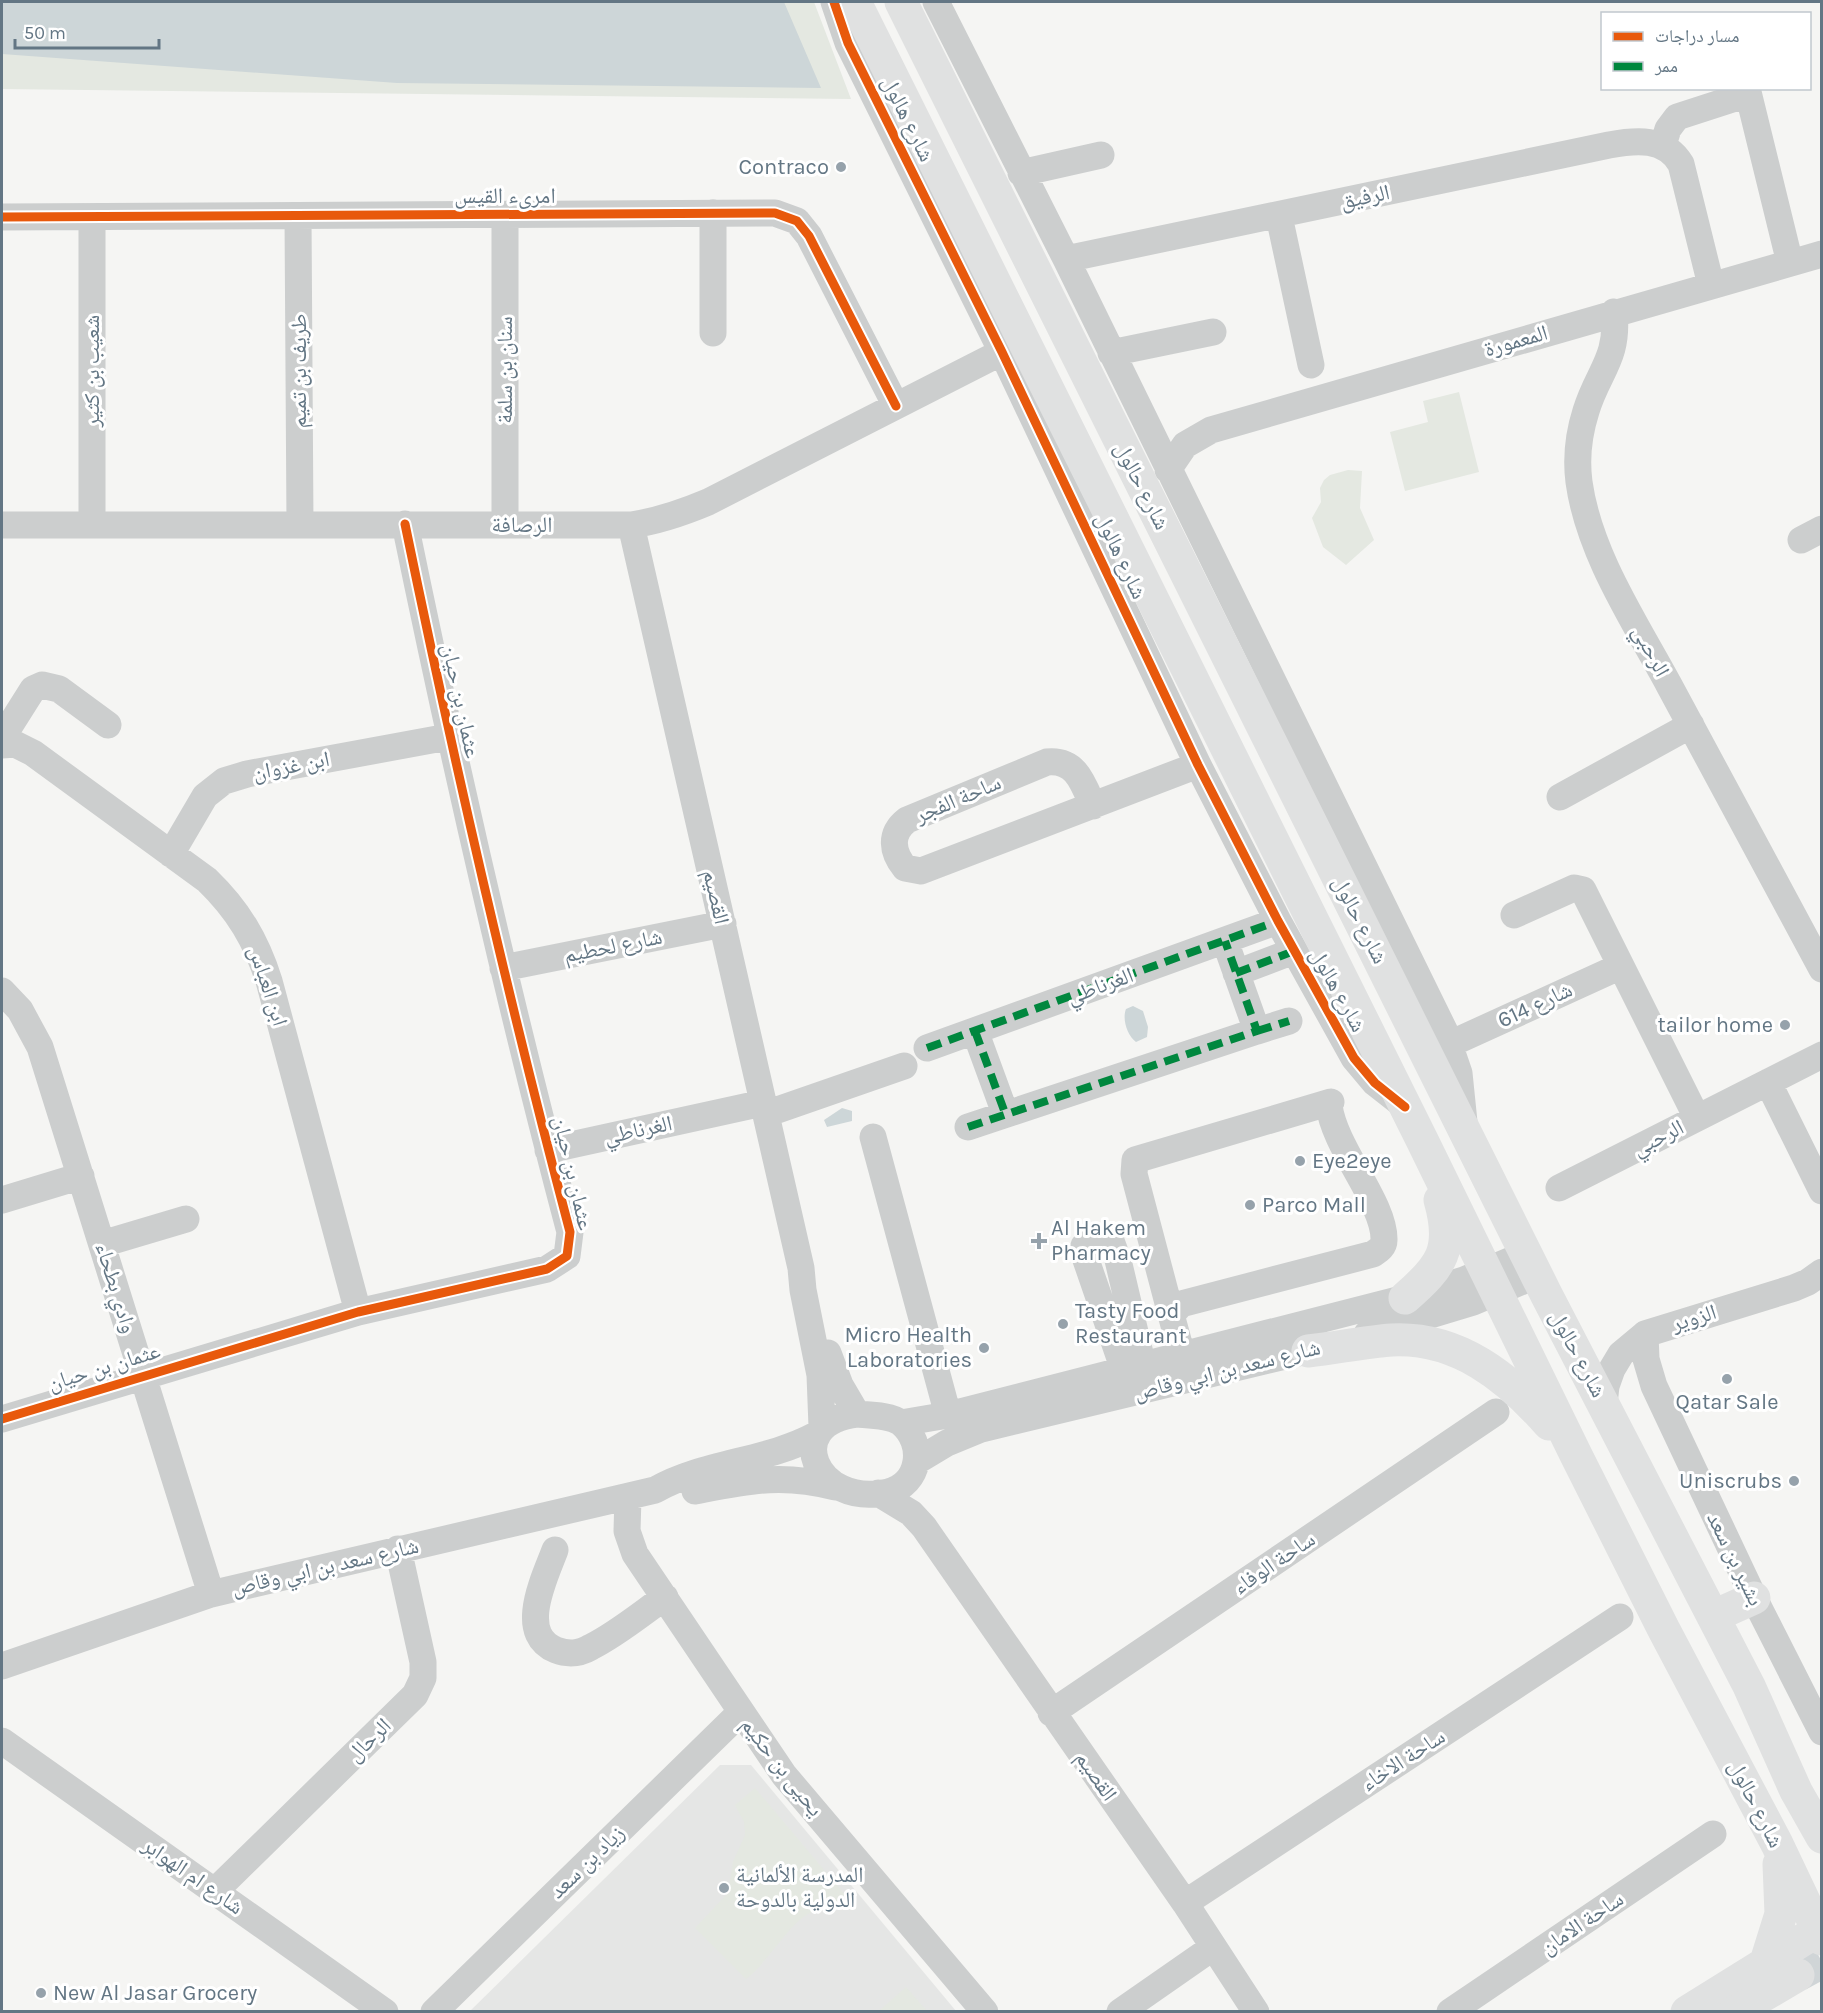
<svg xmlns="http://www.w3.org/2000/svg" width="1823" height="2013" font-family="Karla,'Noto Naskh Arabic',sans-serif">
<rect width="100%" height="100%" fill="#f5f5f3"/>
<path fill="#e5e6e5" d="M 720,1765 L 751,1765 L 956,2011 L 469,2012 Z"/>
<path fill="#e4e8e1" d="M 2,2 L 814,2 L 851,99 L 2,89 Z
M 1459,392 L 1479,472 L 1405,491 L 1390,432 L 1428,422 L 1423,401 Z
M 1348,470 L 1362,471 L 1360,508 L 1374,540 L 1346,565 L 1323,547 L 1312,518 L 1321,502 L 1320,488 L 1324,480 L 1330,475 Z
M 755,1788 L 857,1909 C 844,1909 825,1907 814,1911 C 791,1919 768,1963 746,1979 L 695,1928 L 728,1893 L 733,1862 L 745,1835 L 744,1822 L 735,1805 Z
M 906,1987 L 927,2011 L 879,2011 Z"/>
<path fill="#cdd6d8" d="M 2,2 L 784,2 L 821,88 L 397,83 L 2,54 Z
M 1133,1006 L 1143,1011 L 1148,1027 L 1147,1037 L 1136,1042 C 1127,1035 1122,1019 1126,1009 Z
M 842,1108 L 852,1111 L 852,1121 L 827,1127 L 824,1120 Z"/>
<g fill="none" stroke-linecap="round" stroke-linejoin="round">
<path stroke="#d0d5d7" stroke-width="33" stroke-dasharray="33 16" stroke-linecap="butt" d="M 1798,1975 L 1822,1962"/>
<path stroke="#cccece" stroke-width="27" d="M 834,2 L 848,43 L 1002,352 L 1198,765 L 1278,921 L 1354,1058 L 1375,1083 L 1403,1105
M 936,2 L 1066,259 L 1445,1032 L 1459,1073 L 1464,1122
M 1747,88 L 1790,263
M 1663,145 L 1668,129 L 1677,117 L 1748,94
M 1021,173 L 1101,155
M 713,213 L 713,333
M 1279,216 L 1311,365
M 2,217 L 775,213 L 797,221 L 809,236 L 896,406
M 298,217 L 300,525
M 92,218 L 92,525
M 1066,259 L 1609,145 C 1636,140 1665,137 1681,164 L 1711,285
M 1614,312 C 1619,359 1598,371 1586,411 C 1579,433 1576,459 1579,482 C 1589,554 1635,622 1669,685 C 1720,779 1771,874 1822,969
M 1111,353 L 1213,332
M 1168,470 L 1185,445 L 1211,430 L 1822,254
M 2,525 L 631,525 C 659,521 682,513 708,502 L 1002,352
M 505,525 L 505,215
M 631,525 L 801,1268 L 803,1290 L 820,1375 L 822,1427
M 1801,540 L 1822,529
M 2,738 L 33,689 L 42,685 L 59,689 L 108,725
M 2,745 L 15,744 L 33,753 L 207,880 C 238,910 256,940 269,981 L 358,1312
M 1560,797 L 1691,725
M 1093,806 C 1083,783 1076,759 1047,762 L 907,820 C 889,834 892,852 905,868 L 921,871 L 1198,765
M 171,854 L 205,796 L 224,781 L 247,774 L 448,737
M 1514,915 L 1574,888 L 1583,890 L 1697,1118
M 503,968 L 723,924
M 1236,973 L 1294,951
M 2,991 L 20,1010 L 40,1047 L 211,1594
M 975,1031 L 1005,1113
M 1257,1031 L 1289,1021
M 1450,1044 L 1621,966
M 927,1048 L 1278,921
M 1768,1082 L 1822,1191
M 766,1114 L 904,1066
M 968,1127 L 1257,1031 L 1225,941
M 873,1137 L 948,1415
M 548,1150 L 763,1103
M 1559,1188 L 1822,1055
M 2,1200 L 81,1176
M 102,1244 L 186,1219
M 1172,1318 L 1134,1174 L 1135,1160 L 1331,1102 L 1329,1105 C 1334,1148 1385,1203 1384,1240 C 1384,1247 1379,1250 1373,1254 L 1181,1304 L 1173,1313 L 1172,1318 L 1182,1355
M 1367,1334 L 1473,1302 L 1537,1275
M 1645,1334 L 1646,1359 L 1654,1386 L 1754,1598 L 1822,1732
M 828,1353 L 840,1385 L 857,1414
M 1124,1370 L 1085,1257 L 1084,1246 C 1092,1239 1099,1236 1110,1238 L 1118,1260 L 1143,1366
M 1604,1404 L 1606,1386 L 1612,1369 L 1621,1354 L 1645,1334 L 1794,1288 L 1808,1282 L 1822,1272
M 857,1414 C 870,1415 891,1415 901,1423 C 926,1444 920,1484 888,1492 C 815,1509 780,1423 857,1414 Z
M 2,1419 L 358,1312 L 547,1269 L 567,1256 L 570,1232 C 508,998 454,762 405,524
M 901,1423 L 948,1415 L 1405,1298 L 1464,1280 L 1526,1254
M 917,1461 L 947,1443 L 981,1429 L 1327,1346
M 695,1491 C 748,1481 781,1473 835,1487
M 878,1493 L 911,1513 L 924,1527 L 1185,1903 L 1256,2012
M 628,1497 L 627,1531 L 635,1554 L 784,1775 L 985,2012
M 555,1550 C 545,1577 516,1634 556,1650 C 569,1655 579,1654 591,1647 C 617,1634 641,1614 665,1597
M 2,1666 L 211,1594 L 655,1490 C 704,1462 766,1462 816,1435
M 1051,1713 L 1496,1412
M 2,1741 L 385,2012
M 215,1891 L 415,1695 L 423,1678 L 423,1662 L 398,1549
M 1185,1903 L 1620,1617
M 434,2012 L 740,1713
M 1120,2012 L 1212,1948
M 1450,2012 L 1713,1834"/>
<path stroke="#e0e1e1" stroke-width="33" d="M 855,2 L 1422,1140 L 1576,1455 L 1664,1630 L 1777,1844 L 1822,1939
M 901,2 L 1546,1294 L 1749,1686 L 1796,1791 L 1822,1837
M 1405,1298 C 1442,1266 1454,1249 1440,1200
M 1308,1351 C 1336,1348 1364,1342 1392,1340 C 1458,1337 1508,1377 1549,1424
M 1714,1616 L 1754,1598
M 1766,1962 L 1781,1914 L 1779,1864
M 1687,2012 L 1822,1928"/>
<path stroke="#e0e1e1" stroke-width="33" d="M 1735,2012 L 1798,1975"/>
<path stroke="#00873e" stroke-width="8" stroke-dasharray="15 8" stroke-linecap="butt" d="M 1236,973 L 1294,951
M 975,1031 L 1005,1113
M 1257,1031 L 1289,1021
M 927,1048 L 1278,921
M 968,1127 L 1257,1031 L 1225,941"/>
<defs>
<path id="cycleway" d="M 834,2 L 848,43 L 1002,352 L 1198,765 L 1278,921 L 1354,1058 L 1375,1083 L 1405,1107
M 2,217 L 775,213 L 797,221 L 809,236 L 896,406
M 2,1419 L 358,1312 L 547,1269 L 567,1256 L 570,1232 C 508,998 454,762 405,524"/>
</defs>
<use href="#cycleway" stroke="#fff" stroke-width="13"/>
<use href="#cycleway" stroke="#e8590c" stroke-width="9"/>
</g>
<g fill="#96a2ab" stroke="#fff" stroke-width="2">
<circle cx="841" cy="167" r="6"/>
<circle cx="1785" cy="1025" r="6"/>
<circle cx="1300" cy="1161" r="6"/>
<circle cx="1250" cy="1205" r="6"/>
<path d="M1036 1232h6v6h6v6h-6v6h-6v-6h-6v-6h6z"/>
<circle cx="1063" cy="1324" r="6"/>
<circle cx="984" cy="1348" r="6"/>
<circle cx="1727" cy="1379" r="6"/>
<circle cx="1794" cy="1481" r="6"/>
<circle cx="724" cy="1888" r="6"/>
<circle cx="41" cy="1993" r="6"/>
</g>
<g text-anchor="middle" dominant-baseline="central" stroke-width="6" stroke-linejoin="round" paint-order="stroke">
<g font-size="22" fill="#637684" stroke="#fff">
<text transform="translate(908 119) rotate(64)">شارع هالول</text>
<text x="505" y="196">امرىء القيس</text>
<text transform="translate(1365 197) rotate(-12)">الرفيق</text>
<text transform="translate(1516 341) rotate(-16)">المعمورة</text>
<text transform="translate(505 370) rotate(-90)">سنان بن سلمة</text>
<text transform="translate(92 371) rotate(-90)">شعيب بن كثير</text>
<text transform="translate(299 371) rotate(-90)">طريف بن تميم</text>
<text transform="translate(1142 486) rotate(63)">شارع حالول</text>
<text x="522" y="525">الرصافة</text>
<text transform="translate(1121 556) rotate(65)">شارع هالول</text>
<text transform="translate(1651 651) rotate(62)">الرحبي</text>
<text transform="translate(461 701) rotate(78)">عثمان بن حيان</text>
<text transform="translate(291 766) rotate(-11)">ابن غزوان</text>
<text transform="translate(958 799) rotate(-23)">ساحة الفجر</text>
<text transform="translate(716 897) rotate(77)">القصيم</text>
<text transform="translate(1360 920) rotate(63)">شارع حالول</text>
<text transform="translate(613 946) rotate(-11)">شارع لحطيم</text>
<text transform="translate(268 986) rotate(72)">ابن العباس</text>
<text transform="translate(1100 986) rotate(-20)">الغرناطي</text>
<text transform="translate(1338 990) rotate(61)">شارع هالول</text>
<text transform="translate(1535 1005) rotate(-25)">شارع 614</text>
<text transform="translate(638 1130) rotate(-12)">الغرناطي</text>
<text transform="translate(1658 1138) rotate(-27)">الرحبي</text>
<text transform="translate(573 1173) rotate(77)">عثمان بن حيان</text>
<text transform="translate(116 1288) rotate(73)">وادي بطحاء</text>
<text transform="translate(1694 1318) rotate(-17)">الزوير</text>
<text transform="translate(1578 1354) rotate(62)">شارع حالول</text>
<text transform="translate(104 1367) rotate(-17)">عثمان بن حيان</text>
<text transform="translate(1227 1370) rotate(-14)">شارع سعد بن ابي وقاص</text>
<text transform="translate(1735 1559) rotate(64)">بشير بن سعد</text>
<text transform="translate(1274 1563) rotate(-34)">ساحة الوفاء</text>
<text transform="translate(325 1567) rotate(-13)">شارع سعد بن ابي وقاص</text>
<text transform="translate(369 1740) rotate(-44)">الرحال</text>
<text transform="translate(1403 1760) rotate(-33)">ساحة الاخاء</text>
<text transform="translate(782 1767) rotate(52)">يحيى بن حكيم</text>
<text transform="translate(1096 1776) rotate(55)">القصيم</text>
<text transform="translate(1756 1804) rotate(63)">شارع حالول</text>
<text transform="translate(587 1862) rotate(-44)">زياد بن سعد</text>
<text transform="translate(193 1876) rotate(35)">شارع ام الهوابر</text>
<text transform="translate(1582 1923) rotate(-34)">ساحة الامان</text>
</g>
<g font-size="22" fill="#637684" stroke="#fff" text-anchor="start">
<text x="829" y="167" text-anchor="end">Contraco</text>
<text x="1773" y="1025" text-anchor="end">tailor home</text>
<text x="1312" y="1161">Eye2eye</text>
<text x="1262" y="1205">Parco Mall</text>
<text x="1051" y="1228">Al Hakem<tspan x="1051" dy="25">Pharmacy</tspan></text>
<text x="1075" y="1311">Tasty Food<tspan x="1075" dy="25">Restaurant</tspan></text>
<text x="972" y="1335" text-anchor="end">Micro Health<tspan x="972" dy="25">Laboratories</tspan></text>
<text x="1727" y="1402" text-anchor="middle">Qatar Sale</text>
<text x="1782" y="1481" text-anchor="end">Uniscrubs</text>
<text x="736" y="1875">المدرسة الألمانية<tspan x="736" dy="25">الدولية بالدوحة</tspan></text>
<text x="53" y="1993">New Al Jasar Grocery</text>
</g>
</g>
<rect width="1823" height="2013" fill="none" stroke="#637684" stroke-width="6"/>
<rect x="1601" y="12" width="210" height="78" fill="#ffffff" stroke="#c1c8ce" stroke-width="1.5"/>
<rect x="1613" y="32" width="30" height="9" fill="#e8590c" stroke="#c1c8ce" stroke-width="1.5"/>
<text x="1655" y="42" font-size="18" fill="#637684">مسار دراجات</text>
<rect x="1613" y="62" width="30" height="9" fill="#00873e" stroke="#c1c8ce" stroke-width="1.5"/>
<text x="1655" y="72" font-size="18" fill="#637684">ممر</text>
<path d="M15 39v9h144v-9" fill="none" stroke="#637684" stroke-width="3"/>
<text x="24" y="39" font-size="18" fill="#637684" stroke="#ffffff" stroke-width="4.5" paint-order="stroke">50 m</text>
</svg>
